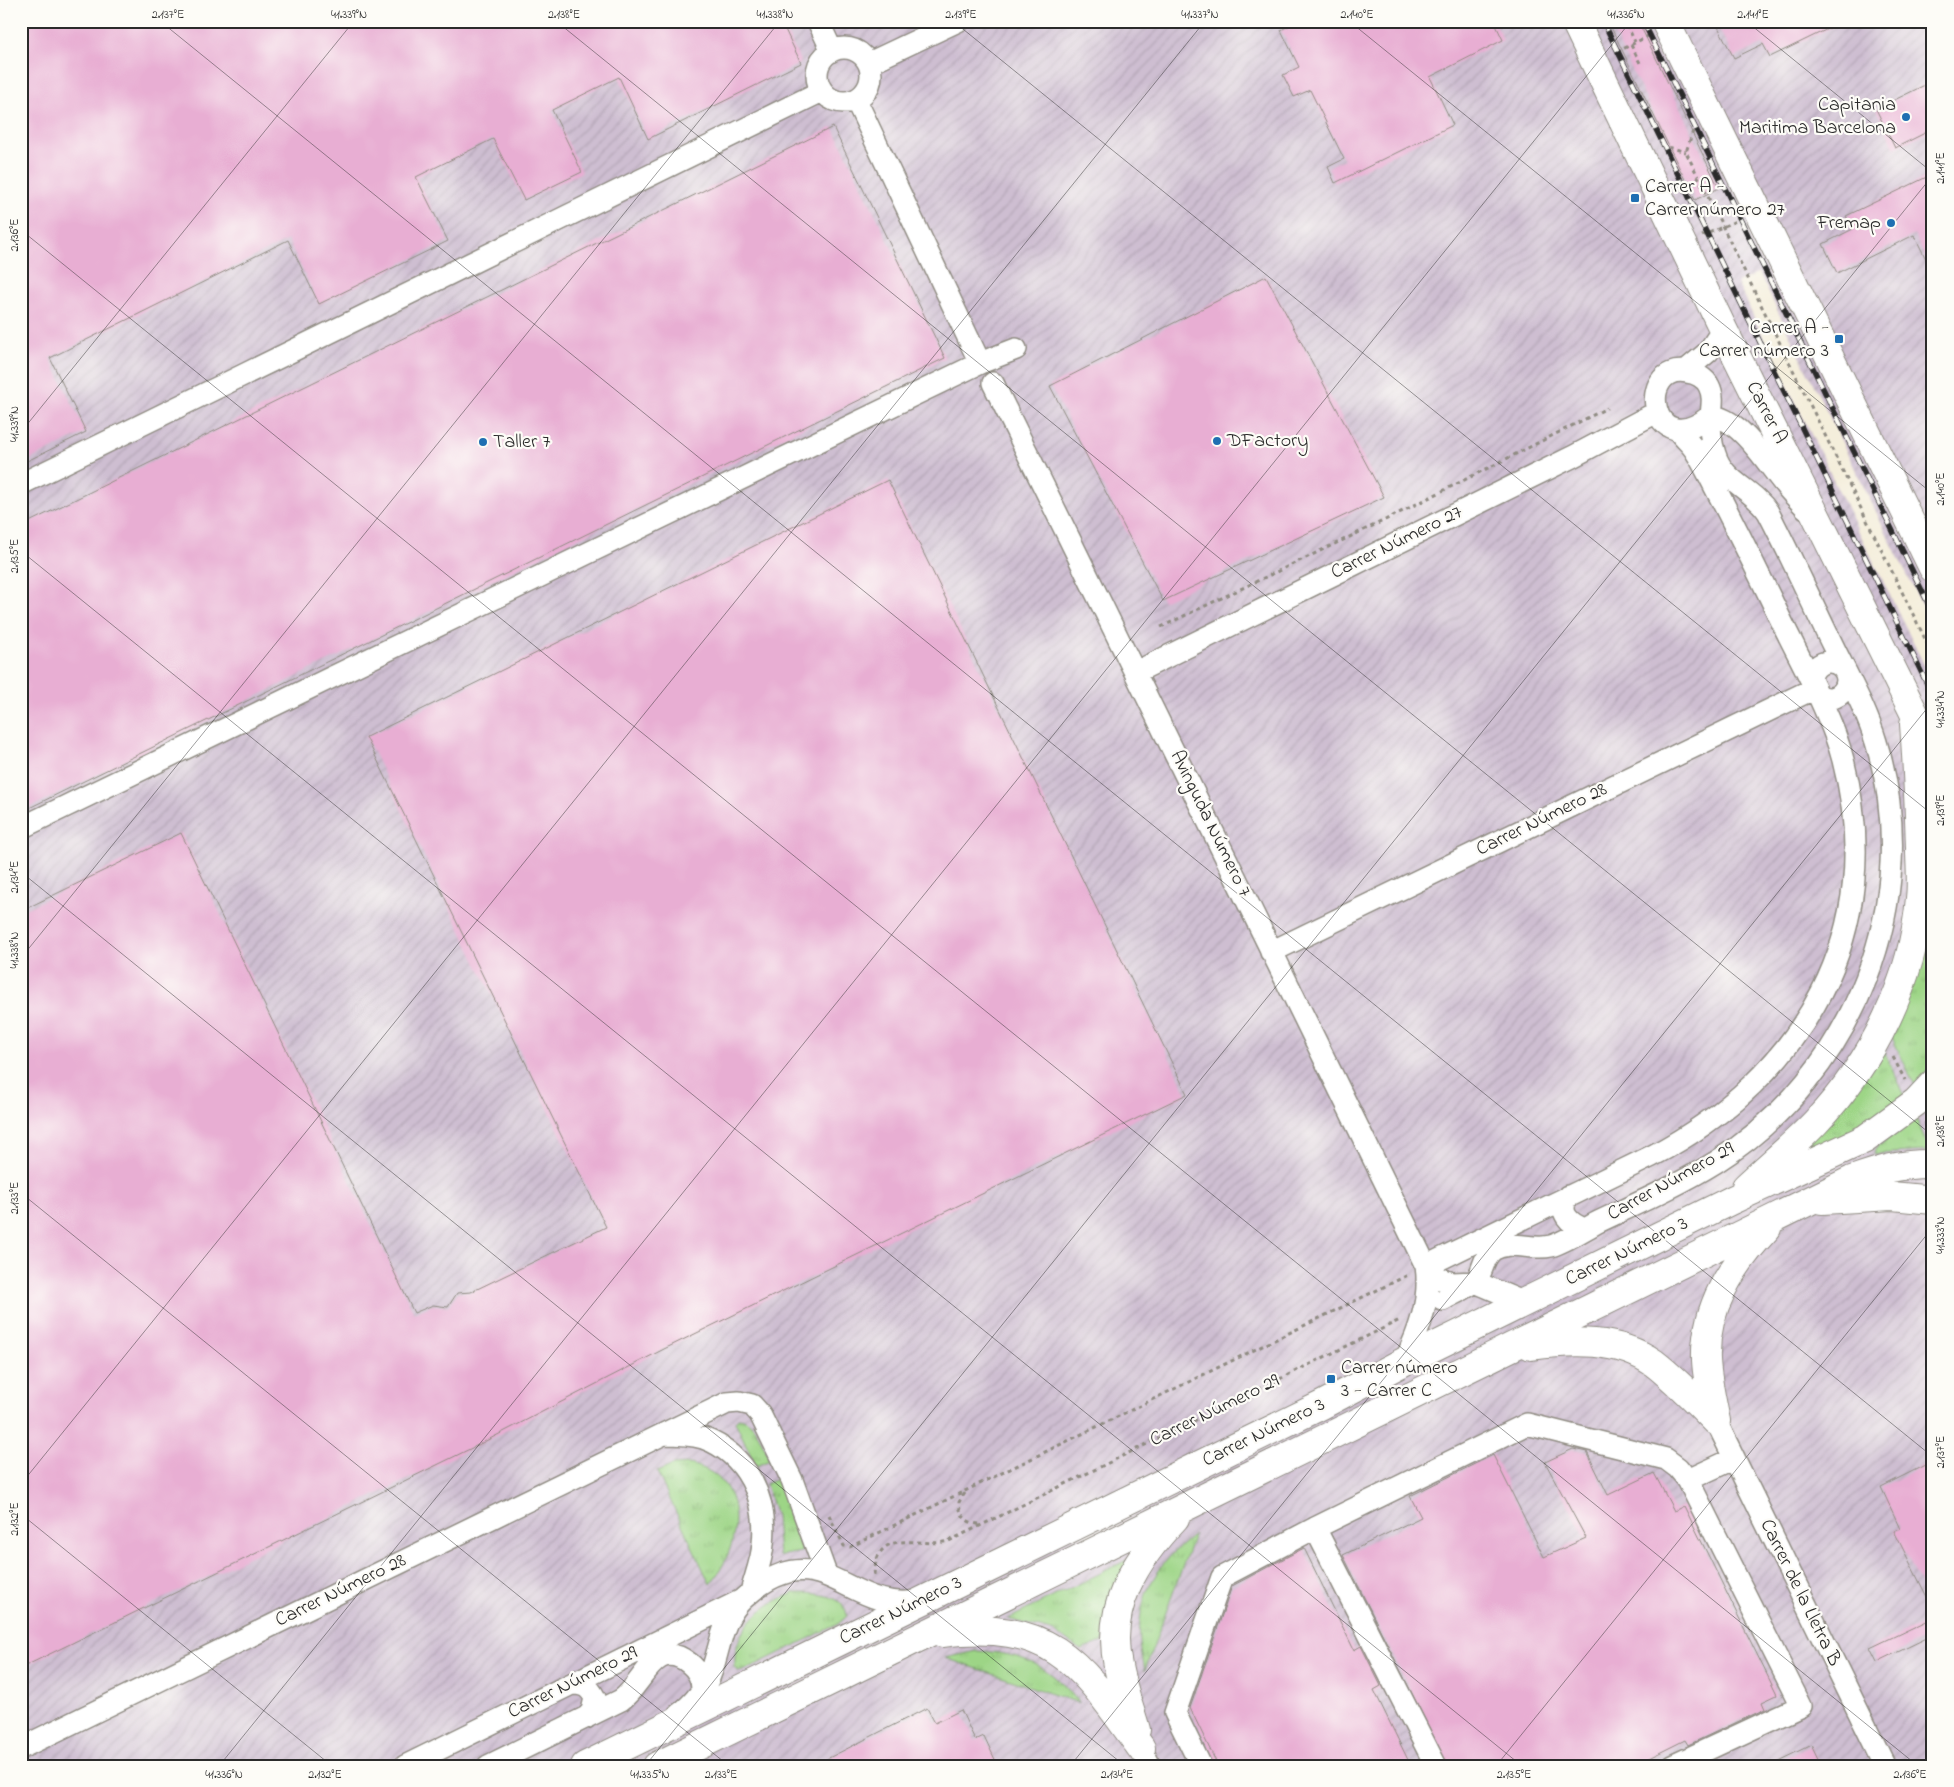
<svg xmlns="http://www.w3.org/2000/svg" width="1954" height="1787" font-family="'Indie Flower',sans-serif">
<defs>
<pattern id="industrial-furrows" width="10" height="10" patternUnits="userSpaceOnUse" patternTransform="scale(1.25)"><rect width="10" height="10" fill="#cebed1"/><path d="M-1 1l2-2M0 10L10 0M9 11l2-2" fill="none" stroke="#b1a3b4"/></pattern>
<pattern id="grass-tufts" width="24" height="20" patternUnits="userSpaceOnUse" patternTransform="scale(1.25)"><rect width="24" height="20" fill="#9dd586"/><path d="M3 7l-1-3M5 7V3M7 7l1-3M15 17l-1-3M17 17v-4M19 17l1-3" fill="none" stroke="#87b774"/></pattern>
</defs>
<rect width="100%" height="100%" fill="#fdfcf7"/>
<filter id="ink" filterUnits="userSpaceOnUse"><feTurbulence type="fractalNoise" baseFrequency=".02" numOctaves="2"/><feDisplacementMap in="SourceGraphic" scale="10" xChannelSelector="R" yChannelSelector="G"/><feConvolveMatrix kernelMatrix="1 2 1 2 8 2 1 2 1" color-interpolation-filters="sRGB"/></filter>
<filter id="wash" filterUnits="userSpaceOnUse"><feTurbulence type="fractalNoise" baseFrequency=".0096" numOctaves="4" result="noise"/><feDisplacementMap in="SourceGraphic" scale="20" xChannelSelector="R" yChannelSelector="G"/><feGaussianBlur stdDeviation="1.12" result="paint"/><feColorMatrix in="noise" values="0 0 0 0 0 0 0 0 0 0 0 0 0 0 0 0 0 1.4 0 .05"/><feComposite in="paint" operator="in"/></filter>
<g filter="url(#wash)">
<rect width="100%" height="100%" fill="#f4eedb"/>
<path fill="url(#industrial-furrows)" d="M 21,21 L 1933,21 L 1933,628 L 1759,273 L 1737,283 L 1933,683 L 1933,1766 L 21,1766 Z"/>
<path fill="url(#grass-tufts)" stroke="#648058" d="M 1933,908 L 1933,1064 L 1915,1086 L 1889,1031 L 1927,910 Z
M 1882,1047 L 1905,1096 L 1858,1129 L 1781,1165 Z
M 1916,1118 L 1930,1151 L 1874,1154 L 1877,1147 Z
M 738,1418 C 755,1418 764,1447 770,1460 L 756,1466 L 735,1421 Z
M 689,1464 C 750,1476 743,1546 710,1584 L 657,1472 L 673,1465 Z
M 779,1478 L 802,1550 L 801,1552 L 779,1556 L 776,1516 L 766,1484 Z
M 1194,1535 L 1145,1670 C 1130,1612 1146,1572 1194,1535 Z
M 1127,1560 L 1102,1642 L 1081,1650 L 1054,1632 L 1008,1619 Z
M 794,1593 C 812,1593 845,1593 847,1616 L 838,1624 L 743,1671 L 738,1671 L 735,1668 C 732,1629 761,1605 794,1593 Z
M 977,1651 C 1023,1653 1051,1666 1079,1703 L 945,1658 Z"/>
<g id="blocks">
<path fill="#e8aed3" d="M 21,21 L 781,21 L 801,63 L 648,139 L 619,77 L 552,110 L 582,172 L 524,200 L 493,139 L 416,177 L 448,241 L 319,304 L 288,240 L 50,358 L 86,432 L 21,464 Z
M 1298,21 L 1494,21 L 1503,40 L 1430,77 L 1453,125 L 1335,183 L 1328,167 L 1344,159 L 1310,90 L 1294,97 L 1283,75 L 1299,67 L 1281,30 Z
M 1608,21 L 1638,21 L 1719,188 L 1695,200 Z
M 1715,21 L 1844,21 L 1770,57 L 1763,44 L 1734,58 Z
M 1933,81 L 1933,129 L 1895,148 L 1876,109 Z
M 833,127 L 945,358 L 21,812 L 21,526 Z
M 1933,174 L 1933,273 L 1914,235 L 1837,273 L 1823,244 L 1853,229 L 1846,216 Z
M 1266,276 L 1384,497 L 1163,601 L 1050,386 Z
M 888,480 L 1187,1094 L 664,1349 L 478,1445 L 21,1668 L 21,911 L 181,833 L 414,1313 L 433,1305 L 448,1307 L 457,1293 L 471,1292 L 606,1227 L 366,737 Z
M 1573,1449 L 1587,1452 L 1608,1495 L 1654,1473 L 1674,1511 L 1684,1506 L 1777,1695 L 1762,1702 L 1765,1709 L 1688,1745 L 1685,1740 L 1633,1766 L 1448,1766 L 1343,1555 L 1421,1517 L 1410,1496 L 1493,1455 L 1544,1557 L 1586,1538 L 1545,1462 Z
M 1933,1461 L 1933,1609 L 1894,1531 L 1900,1528 L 1881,1487 Z
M 1304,1548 L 1354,1650 L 1361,1646 L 1381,1686 L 1374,1690 L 1411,1766 L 1218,1766 L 1190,1708 L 1232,1586 Z
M 1933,1618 L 1933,1635 L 1877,1662 L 1870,1648 Z
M 927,1708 L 935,1723 L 961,1710 L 975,1740 L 984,1736 L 998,1766 L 813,1766 Z
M 1811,1745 L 1821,1766 L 1768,1766 Z"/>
</g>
</g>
<g filter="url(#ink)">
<use href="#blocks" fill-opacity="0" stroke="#908c83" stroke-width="1"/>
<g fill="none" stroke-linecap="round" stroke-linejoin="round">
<defs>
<path id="minor" d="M 818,21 L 832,51
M817 75a27 27 0 1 1 54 0a27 27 0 1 1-54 0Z
M 869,63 L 958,21
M 980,363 L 1016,349
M 1685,371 L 1708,352 L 1723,329
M 993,383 L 1426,1266 L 1443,1280 L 1453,1283 L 1475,1282 L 1525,1303
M 21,484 L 822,91
M1811 680a18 18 0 1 1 36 0a18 18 0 1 1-36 0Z
M 1136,672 L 1572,457 L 1657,412
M 21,828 L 980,363 L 856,100
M 1271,952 L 1813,689
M 1568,1196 C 1557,1213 1570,1224 1585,1229
M 1426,1266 L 1652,1156 C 1804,1076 1888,932 1843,760 C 1831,713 1800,660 1779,616 C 1760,576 1740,536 1720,497 C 1712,482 1705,466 1696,452 C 1691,443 1683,438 1677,429
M 1443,1300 C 1452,1294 1467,1289 1475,1281 C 1484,1272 1482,1258 1493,1250 C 1510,1239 1532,1251 1551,1246 C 1567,1241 1583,1230 1598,1222 C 1638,1203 1679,1185 1716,1162 C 1854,1075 1925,900 1876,742 C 1866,709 1848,677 1833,646 C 1811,601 1791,556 1768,512 C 1753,489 1723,482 1715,454 C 1711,443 1709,427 1711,416 C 1712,405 1714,396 1709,386 C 1705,378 1696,373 1687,372 C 1636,362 1649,465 1710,416 C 1739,416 1768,465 1785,485 C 1791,493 1799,500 1806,508
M 1405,1361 C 1419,1331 1431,1300 1426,1266
M 1716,1421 L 1885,1766
M 664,1434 C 677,1434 690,1434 703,1438 C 747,1454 768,1499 763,1544 C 762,1560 755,1577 751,1592
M 1688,1480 L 1733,1459
M 1315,1528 L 1436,1766
M 571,1684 C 583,1684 589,1686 595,1698 L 592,1711 L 586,1718
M 678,1715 C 693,1704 706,1688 712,1670 C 721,1644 722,1618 744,1598 C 820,1529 846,1613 916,1601
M 21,1748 L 727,1403 L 739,1402 L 752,1405 L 760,1414 L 792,1480 L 826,1574
M 1141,1748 L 1150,1766
M 405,1766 L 742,1600
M 488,1766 L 621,1700 C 643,1685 655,1636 689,1663 C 698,1670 702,1678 702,1689
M 1201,1766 L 1175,1713 L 1222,1577 L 1315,1528 L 1527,1424 L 1666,1459 L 1678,1468 L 1688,1480 L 1801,1706 L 1672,1766"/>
<path id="major" d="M 1575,21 L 1723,329 L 1933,751
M 1665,21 L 1933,568
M 1746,1187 C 1768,1166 1793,1146 1815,1123 C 1873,1062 1913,981 1920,898 C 1922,882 1920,865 1920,848 C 1919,807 1917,766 1914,724
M 1822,1200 L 1892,1196 L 1933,1200
M 1531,1346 C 1572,1340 1618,1338 1654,1363 C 1676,1380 1696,1401 1716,1421
M 1716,1421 C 1712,1401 1707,1380 1706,1360 C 1704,1308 1732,1265 1767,1228
M 942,1633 C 1055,1619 1081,1665 1141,1748
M 1136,1730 C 1130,1709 1122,1688 1118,1666 C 1105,1607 1136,1559 1175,1518
M 585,1766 L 1322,1405 L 1405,1361 L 1732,1200 L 1865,1139 L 1916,1102 L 1933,1084
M 657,1766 L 1852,1180 C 1879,1170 1904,1163 1933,1164"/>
</defs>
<use href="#minor" stroke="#908c83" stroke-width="24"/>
<use href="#major" stroke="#908c83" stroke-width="30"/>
<path stroke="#908c83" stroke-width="3" stroke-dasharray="4 4" stroke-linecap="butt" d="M 1627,25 L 1635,42
M 1631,45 L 1640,63
M 1617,52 L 1648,36
M 1693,131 L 1686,152 L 1933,655
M 1661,145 L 1686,152
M 1702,236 L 1738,220
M 1161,627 L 1385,520 L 1607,408
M 1893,1057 L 1905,1080
M 1925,1122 L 1933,1138
M 965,1493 L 959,1502 C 959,1515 967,1524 980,1524
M 829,1515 L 844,1546 L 850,1547 L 1408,1275
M 874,1575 C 877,1524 919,1549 949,1541 L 1400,1320"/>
<use href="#minor" stroke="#fff" stroke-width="21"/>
<use href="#major" stroke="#fff" stroke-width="28"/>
<defs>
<path id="rail" d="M 1603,21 L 1933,696
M 1643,21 L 1933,613"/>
</defs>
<use href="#rail" stroke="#2b2b2b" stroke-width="5.5"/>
<use href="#rail" stroke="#fdfcf7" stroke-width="4" stroke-dasharray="11" stroke-linecap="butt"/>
</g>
</g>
<path fill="none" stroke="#2b2b2b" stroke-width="1" stroke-opacity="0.45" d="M 160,21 L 1933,1457M 556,21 L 1933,1136M 953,21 L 1933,815M 1349,21 L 1933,494M 1746,21 L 1933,173M 21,230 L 1918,1766M 21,432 L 354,21M 21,551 L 1522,1766M 21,872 L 1125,1766M 21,958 L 780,21M 21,1193 L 729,1766M 21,1484 L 1205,21M 21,1514 L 332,1766M 219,1766 L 1631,21M 645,1766 L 1933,175M 1070,1766 L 1933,701M 1496,1766 L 1933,1227M 1922,1766 L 1933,1753"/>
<g fill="#1f6fb2" stroke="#fdfcf7" stroke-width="2">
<circle cx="1906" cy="117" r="5"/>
<rect x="1630" y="193" width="10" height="10" rx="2.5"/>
<circle cx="1891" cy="223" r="5"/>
<rect x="1834" y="334" width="10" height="10" rx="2.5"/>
<circle cx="1217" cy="441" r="5"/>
<circle cx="483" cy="442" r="5"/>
<rect x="1326" y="1374" width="10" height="10" rx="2.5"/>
</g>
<g text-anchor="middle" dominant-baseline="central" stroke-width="4.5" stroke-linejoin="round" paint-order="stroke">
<g font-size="20" fill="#2b2b2b" stroke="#fdfcf7" text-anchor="start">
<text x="1896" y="105" text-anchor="end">Capitania<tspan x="1896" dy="23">Maritima Barcelona</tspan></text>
<text x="1645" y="187">Carrer A -<tspan x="1645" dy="23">Carrer número 27</tspan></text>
<text x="1881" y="223" text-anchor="end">Fremap</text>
<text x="1829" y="328" text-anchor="end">Carrer A -<tspan x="1829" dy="23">Carrer número 3</tspan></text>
<text x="1227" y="441">DFactory</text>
<text x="493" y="442">Taller 7</text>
<text x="1341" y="1368">Carrer número<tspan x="1341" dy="23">3 - Carrer C</tspan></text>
</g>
<g font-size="20" fill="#2b2b2b" stroke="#fdfcf7">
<text transform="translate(1766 413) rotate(63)">Carrer A</text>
<text transform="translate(1397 543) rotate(-26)">Carrer Número 27</text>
<text transform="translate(1542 820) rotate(-26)">Carrer Número 28</text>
<text transform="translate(1210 824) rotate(64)">Avinguda Número 7</text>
<text transform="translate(1671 1182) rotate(-29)">Carrer Número 29</text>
<text transform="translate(1627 1252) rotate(-26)">Carrer Número 3</text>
<text transform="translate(1215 1411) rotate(-26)">Carrer Número 29</text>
<text transform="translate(1264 1433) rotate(-26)">Carrer Número 3</text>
<text transform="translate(341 1591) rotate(-26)">Carrer Número 28</text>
<text transform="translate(1800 1593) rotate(64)">Carrer de la Lletra B</text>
<text transform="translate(901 1611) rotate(-26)">Carrer Número 3</text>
<text transform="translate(573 1683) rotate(-26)">Carrer Número 29</text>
</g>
</g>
<rect width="1954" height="1787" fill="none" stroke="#fdfcf7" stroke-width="55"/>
<rect x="28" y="28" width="1898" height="1732" fill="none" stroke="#2b2b2b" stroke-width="2"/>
<g font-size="12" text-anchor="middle" fill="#2b2b2b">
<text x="168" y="18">2.137°E</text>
<text x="349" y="18">41.339°N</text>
<text x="564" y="18">2.138°E</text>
<text x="775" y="18">41.338°N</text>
<text x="961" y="18">2.139°E</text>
<text x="1200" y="18">41.337°N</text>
<text x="1357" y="18">2.140°E</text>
<text x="1626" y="18">41.336°N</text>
<text x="1753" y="18">2.141°E</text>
<text transform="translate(1940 168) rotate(-90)" y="4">2.141°E</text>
<text transform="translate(14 235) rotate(-90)" y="4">2.136°E</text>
<text transform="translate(14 424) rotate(-90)" y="4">41.339°N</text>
<text transform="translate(1940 489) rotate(-90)" y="4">2.140°E</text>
<text transform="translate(14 556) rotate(-90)" y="4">2.135°E</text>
<text transform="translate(1940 709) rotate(-90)" y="4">41.334°N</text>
<text transform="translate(1940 810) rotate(-90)" y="4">2.139°E</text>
<text transform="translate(14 877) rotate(-90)" y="4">2.134°E</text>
<text transform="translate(14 950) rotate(-90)" y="4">41.338°N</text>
<text transform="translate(1940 1131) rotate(-90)" y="4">2.138°E</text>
<text transform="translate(14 1198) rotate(-90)" y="4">2.133°E</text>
<text transform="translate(1940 1235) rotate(-90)" y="4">41.333°N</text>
<text transform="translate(1940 1452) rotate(-90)" y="4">2.137°E</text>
<text transform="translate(14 1519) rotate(-90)" y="4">2.132°E</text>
<text x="224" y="1778">41.336°N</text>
<text x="325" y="1778">2.132°E</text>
<text x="650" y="1778">41.335°N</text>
<text x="721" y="1778">2.133°E</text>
<text x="1117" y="1778">2.134°E</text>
<text x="1514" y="1778">2.135°E</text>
<text x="1910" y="1778">2.136°E</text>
</g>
</svg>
